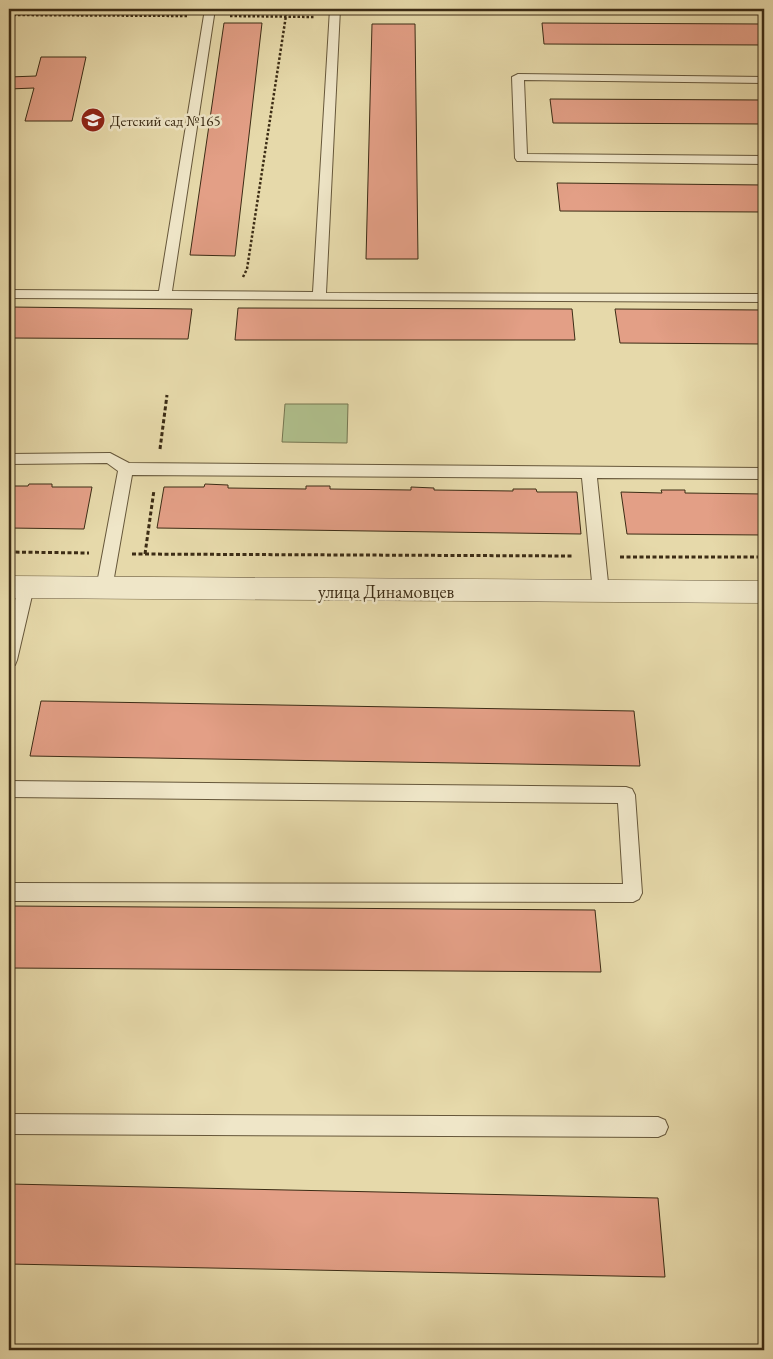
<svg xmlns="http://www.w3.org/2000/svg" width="773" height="1359" font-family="'EB Garamond',serif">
<rect width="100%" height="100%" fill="#e6d9aa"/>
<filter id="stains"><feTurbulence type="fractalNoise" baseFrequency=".004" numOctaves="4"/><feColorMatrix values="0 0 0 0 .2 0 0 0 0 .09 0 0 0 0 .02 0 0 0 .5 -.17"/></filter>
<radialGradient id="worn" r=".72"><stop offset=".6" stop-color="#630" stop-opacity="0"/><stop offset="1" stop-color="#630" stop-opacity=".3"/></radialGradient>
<path fill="#b0c08d" stroke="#767651" d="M 285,404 L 348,404 L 347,443 L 282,442 Z"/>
<path fill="#e39f86" stroke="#3c2c15" d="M 224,23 L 262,23 L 235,256 L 190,255 Z
M 542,23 L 764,24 L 764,45 L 544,44 Z
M 372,24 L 415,24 L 418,259 L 366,259 Z
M 41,57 L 86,57 L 72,121 L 25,121 L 34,88 L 9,89 L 9,77 L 36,76 Z
M 550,99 L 764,100 L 764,124 L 553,123 Z
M 557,183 L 764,185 L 764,212 L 560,211 Z
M 9,307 L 192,309 L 188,339 L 9,338 Z
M 238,308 L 572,309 L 575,340 L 235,340 Z
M 615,309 L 764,310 L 764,344 L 620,343 Z
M 29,484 L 52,484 L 52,487 L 92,487 L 84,529 L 9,528 L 9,486 L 28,486 Z
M 205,484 L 228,485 L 228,488 L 306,489 L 306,486 L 330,486 L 330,489 L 411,490 L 411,487 L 434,488 L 434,490 L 513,491 L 513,489 L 536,489 L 537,492 L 577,492 L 581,534 L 157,528 L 164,487 L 204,487 Z
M 661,490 L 685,490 L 685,493 L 764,494 L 764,535 L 627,534 L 621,492 L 662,493 Z
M 41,701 L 634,711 L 640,766 L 30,756 Z
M 9,906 L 595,910 L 601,972 L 9,968 Z
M 9,1184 L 658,1198 L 665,1277 L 9,1264 Z"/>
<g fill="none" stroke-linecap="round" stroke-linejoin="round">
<defs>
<path id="service" d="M 205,9 L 215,9 L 172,291 L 313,292 L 330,9 L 340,9 L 326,293 L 764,294 L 764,302 L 9,298 L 9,290 L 159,291 Z
M 518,74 L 764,77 L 764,83 L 524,80 L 527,154 L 764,156 L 764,164 L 517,161 L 515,158 L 512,77 Z
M 110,453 L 129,463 L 764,468 L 764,479 L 597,478 L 609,592 L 606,597 L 601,598 L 596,597 L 593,592 L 582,478 L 132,475 L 112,589 L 109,594 L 104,595 L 99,594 L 96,589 L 118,471 L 107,463 L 9,464 L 9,454 Z
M 26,581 L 31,583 L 34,587 L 17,660 L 15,665 L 9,667 L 9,627 L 18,587 L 21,583 Z
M 9,781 L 626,787 L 632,789 L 635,795 L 642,893 L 639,899 L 633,902 L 9,901 L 9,883 L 623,884 L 618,803 L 9,797 Z
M 9,1114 L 658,1117 L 665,1120 L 668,1127 L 665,1134 L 658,1137 L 9,1134 Z"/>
<path id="minor" d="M 9,576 L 764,581 L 764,603 L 9,598 Z"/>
</defs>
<use href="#service" stroke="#66573a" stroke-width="2"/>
<use href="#minor" stroke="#66573a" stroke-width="1"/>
<path stroke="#3c2c15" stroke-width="2.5" stroke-dasharray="2.5 2" stroke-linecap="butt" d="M 9,15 L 189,16
M 230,16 L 314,17
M 243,277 L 247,269 L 287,9"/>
<path stroke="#3c2c15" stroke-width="3" stroke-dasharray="4 2.5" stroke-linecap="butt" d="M 160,449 L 167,395
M 9,552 L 89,553
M 132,554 L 574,556
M 145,554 L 154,490
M 620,557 L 764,557"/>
<use href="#service" fill="#efe6c8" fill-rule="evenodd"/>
<use href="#minor" fill="#efe6c8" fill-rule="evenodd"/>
</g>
<defs>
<symbol id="school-disc" viewBox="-11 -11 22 22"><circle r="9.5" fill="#8f2418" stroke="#efe6c8"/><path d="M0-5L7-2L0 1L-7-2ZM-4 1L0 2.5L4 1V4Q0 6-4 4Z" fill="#fff"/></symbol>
</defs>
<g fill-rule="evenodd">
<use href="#school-disc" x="79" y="106" width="28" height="28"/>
</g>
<g text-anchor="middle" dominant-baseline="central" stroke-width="5" stroke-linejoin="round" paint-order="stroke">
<g font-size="15" fill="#3c2c15" stroke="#efe6c8" text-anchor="start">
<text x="110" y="120">Детский сад №165</text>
</g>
<g font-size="18" fill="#3c2c15" stroke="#efe6c8">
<text x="386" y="591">улица Динамовцев</text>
</g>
</g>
<rect width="773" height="1359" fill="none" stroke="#e6d9aa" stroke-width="30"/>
<rect x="10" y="10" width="753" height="1339" fill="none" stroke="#3c2c15" stroke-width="2.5"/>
<rect x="15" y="15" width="743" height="1329" fill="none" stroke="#3c2c15"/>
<rect width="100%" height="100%" filter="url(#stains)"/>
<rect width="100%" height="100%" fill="url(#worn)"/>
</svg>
